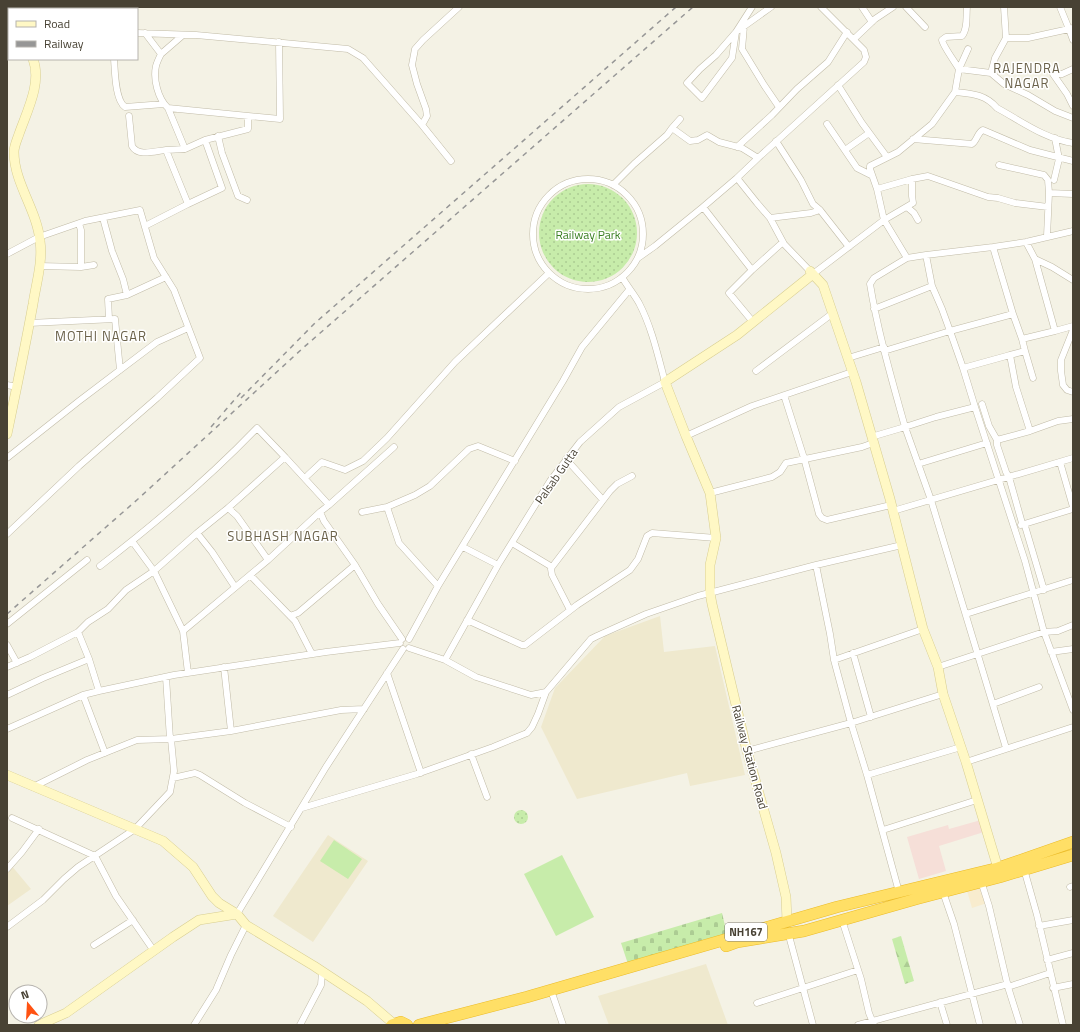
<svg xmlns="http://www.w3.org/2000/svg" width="1080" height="1032" font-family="'Titillium Web',sans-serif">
<defs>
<pattern id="grass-dots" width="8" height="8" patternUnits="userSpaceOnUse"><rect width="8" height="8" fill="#c7ecaa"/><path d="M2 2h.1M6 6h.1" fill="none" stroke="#accc93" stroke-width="1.8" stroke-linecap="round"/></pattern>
<pattern id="forest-firs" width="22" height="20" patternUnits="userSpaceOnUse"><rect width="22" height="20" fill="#c7ecaa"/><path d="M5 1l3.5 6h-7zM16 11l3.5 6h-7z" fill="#accc93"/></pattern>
<pattern id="cemetery-stones" width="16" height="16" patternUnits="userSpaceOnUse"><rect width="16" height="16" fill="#c7ecaa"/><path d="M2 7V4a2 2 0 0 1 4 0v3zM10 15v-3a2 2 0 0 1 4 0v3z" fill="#accc93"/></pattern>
</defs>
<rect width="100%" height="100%" fill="#f4f2e5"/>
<path fill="#f8ecce" d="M 981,882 L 987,903 L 972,908 L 966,887 Z"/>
<path fill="#efe9ce" d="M 660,616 L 664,652 L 715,646 L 745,775 L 690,786 L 687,773 L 577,799 L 541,727 L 555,688 L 605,636 Z
M 328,835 L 368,861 L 313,942 L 273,916 Z
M 7,864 L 11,865 L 31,889 L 7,906 Z
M 706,964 L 728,1025 L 609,1025 L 598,996 Z"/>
<path fill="#f6dfd8" d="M 981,820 L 984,832 L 939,846 L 946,871 L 919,879 L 907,837 L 948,825 L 949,829 Z"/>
<path fill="url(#grass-dots)" d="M539 233a49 49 0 1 1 98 0a49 49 0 1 1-98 0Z
M514 817a7 7 0 1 1 14 0a7 7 0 1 1-14 0Z"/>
<path fill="url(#forest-firs)" d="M 901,936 L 914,981 L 905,984 L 892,939 Z"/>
<path fill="url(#cemetery-stones)" d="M 722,913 L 727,934 L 628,964 L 621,943 Z"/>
<path fill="#c7ecaa" d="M 334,840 L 362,859 L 348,879 L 320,861 Z
M 562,855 L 594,917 L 556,936 L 524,874 Z"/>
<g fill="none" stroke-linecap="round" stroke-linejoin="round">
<defs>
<path id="street" d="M 752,7 L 736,32 L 732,58 L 702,98 L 687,83 L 700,69 L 716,55 L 736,32 L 771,7
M 862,7 L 872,22
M 906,7 L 925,27
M 967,7 C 966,16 968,29 962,36 L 946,37 L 942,40 C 943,46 955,62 959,69 L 991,73
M 1004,7 L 1006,38 L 995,58 L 991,73 L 1004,84 L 1028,95 L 1055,111 L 1073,118
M 1060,7 L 1069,29 L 1072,28
M 15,9 L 16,7
M 7,11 L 9,11
M 744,26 L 742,49 L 764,85 L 779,107
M 137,33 L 196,35 L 348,49 L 363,58 L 422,125 L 451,161
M 145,33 L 161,54 L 183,35
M 1006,38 L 1028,38 L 1069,29 L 1073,40
M 854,39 L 875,19 L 893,7
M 968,49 L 959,69 L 955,92 L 932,124 L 898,152 L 870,166 L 870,169 L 877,189 L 884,220 L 913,203 L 912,196 L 912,179 L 928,176 L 988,197 L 998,198 L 1015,203 L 1048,207
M 161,54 C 159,58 157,62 156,66 C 153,79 158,99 168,108 L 280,119 L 279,42
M 114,59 C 115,71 115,100 125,107 L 164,104
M 1073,69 L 1062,74 L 1053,74 L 1067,94 L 1073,106
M 838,85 L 862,123 L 887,157
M 955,92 C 972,94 985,94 997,108 C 1021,121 1045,139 1073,143
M 168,108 L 185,149 L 166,150 L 188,204 L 222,188 L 205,140 L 185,149
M 129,116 L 132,146 C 138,157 155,151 166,150
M 827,124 L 857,168 L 871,175
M 422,125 L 427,116 L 426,109 L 417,84 L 412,65 L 415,49 L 423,40 L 459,7
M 672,128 L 680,119
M 218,136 L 222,153 L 238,196 L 247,200
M 913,139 L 972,144 C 977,141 977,133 983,130 L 1030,150 L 1073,161
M 205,140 L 248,129 L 248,116
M 737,147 L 772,115 L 797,89 L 828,62 L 847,32
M 845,150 L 869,133
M 758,158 L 864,62 L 866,57 L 864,50 L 821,7
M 999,165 L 1044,175 L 1048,180 L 1049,193
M 737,178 L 703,207 L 752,270 L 783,242
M533 234a55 55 0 1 1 110 0a55 55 0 1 1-110 0Z
M 1054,180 L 1059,159 L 1055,138
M 613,185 L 634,164 L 667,135 L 672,128 L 690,141 L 698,140 L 707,135 L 719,142 L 742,148 L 758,158 L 737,178 L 757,203 L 770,218 L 784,244 L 809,270
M 877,189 L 912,179
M 907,207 L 914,213 L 918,220
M 820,210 L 849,247
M 103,218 L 112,251 L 123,279 L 127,295 L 166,277
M 770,218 L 811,213 L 820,210 L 813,204 L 801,180 L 776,141
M 145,226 L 188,204
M 1047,236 L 1049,193 L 1073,194
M 1026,242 L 1035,259 L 1052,267 L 1073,280
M 7,254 L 39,237 L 85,221 L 140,210 L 154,258 L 174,290 L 200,358 L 157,398 L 79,466 L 7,534
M 926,255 L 993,247 L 1026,242 L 1073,231
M 638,258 L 655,246 L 703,207
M 1035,259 L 1055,331 L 1073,326
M 39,266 L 81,267 L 81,230 L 79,224
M 81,267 L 94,265
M 752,270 L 729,293 L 753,322
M 813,274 L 884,220 L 907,258
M 874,309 L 932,286 L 926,255 L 907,258 L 874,278 L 870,284 C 878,333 892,380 905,427 L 936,417 L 975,407 L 1025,561 L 1044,632 L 1073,710
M 1013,314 L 1022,339
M 109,319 L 108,299 L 127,295
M 29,323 L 115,319 L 120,370
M 1073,330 L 1061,360 L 1061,371 L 1063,385 L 1067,390 L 1073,392
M 884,351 L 950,331 L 942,309 L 932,286
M 1025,351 L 1022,339 L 1055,331
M 1010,355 L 1025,351 L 1033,378
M 848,358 L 884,347
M 963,368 L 950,331 L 1013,314 L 993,247
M 756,371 L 833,313
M 7,385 L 17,387
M 784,395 L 804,458 L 819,514 L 822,518 L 827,520 L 891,505
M 982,404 L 989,426 L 997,440 L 997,445 L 1006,472 L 1009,477 L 1022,523 L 1025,526 L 1044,590
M 975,407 L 963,368 L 1010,355 L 1016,387 L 1030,431 L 1058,421 L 1073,419
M 686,436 L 752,406 L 852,372
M 871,437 L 905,427 L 931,500 L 1006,748
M 997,440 L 1030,431
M 285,457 L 329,505 L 320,512
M 7,458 L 79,401 L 157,342 L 188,328
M 566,459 L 603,500
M 1060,462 L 1073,507
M 918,464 L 987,443
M 308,475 L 322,462 L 345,470 L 363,461 L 387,438 L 455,362 L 549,273
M 710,493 L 772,477 L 780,472 L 786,463 L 862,447 L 873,443
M 329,505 L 394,447
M 387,507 L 415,495 L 430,486 L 469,449 L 478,446 L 515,461
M 228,508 L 237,516 L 268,560
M 893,511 L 1073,458
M 362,512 L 387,507 L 399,543 L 438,586
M 1021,525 L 1073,509
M 197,533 L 212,552 L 235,587
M 512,543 L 552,567
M 902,545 L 816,565 L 830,634 L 834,660 L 851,723 L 943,694
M 463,547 L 498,565 L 550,481 L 580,442 L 619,407 L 665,382 C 658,356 652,328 639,303 C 634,294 627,286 622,277
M 100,566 C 156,523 208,479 257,428 L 285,457 L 228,508 L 197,533 L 154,571 L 183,631
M 250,575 L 295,621 L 312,654
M 570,610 L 552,575 L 551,569 L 552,567 L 610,491 L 617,484 L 632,476
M 966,614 L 1073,580
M 290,616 L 298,613 L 355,565
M 467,620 L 522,645 L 525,645 L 577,605 L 630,570 L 638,559 L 647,536 L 652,533 L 716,538
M 7,624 L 87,560
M 409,639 L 438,586 L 563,381 L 582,347 L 629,290
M 7,645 L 17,663
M 409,648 L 445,660 L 476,677 L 531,695 L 546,692 L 591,639 L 597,636 L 646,614 L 698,596 L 816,565
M 1051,652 L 1073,649
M 853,653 L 871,717
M 89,659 L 99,691
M 445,660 L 498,565
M 834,660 L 923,629
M 7,667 L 30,657 L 78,632
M 224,667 L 231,731
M 938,667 L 1044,632 L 1058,631 L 1073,625
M 188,673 L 183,631 L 268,560 L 320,512 L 324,521 L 355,565 L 378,604 L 402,639
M 387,673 L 421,773
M 166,677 L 170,739
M 7,695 L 43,678 L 89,659 L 78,632 L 88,622 L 108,609 L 126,590 L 154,571 L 132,541
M 83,695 L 105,753
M 993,704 L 1039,687
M 7,729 L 83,695 L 99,691 L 174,675 L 326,652 L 400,643
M 171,739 L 231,731 L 341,710 L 364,709
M 747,751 L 851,723 L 867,775 L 899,892
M 471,754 L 487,797
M 966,762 L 1073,727
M 867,775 L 961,747
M 173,778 L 195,773 L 200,775 L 245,803 L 291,827
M 302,808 L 417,774 L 493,747 L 527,733 L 532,727 L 538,714 L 546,692
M 12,818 L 95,856 L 116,896 L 154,951
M 883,830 L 977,800
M 7,869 L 22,852 L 39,829
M 1024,869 L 1037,915 L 1063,1025
M 981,881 L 989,906 L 1008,987 L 1020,1025
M 1070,887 L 1073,886
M 943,892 L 954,924 L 980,1025
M 237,914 L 326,767 L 403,649
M 842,920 L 861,979 L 869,1013 L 874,1025
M 1039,926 L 1073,920
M 7,927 L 43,900 L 64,879 L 78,867 L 135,829 L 170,792 L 174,771 L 171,739 L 137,740 L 87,760 L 33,787
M 788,932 L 813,1025
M 94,945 L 133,920
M 1047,960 L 1073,953
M 1008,987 L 1050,973
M 1053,988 L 1073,984
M 553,996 L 563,1025
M 940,1002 L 947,1025
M 757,1003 L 858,970
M 194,1025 L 216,990 L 231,955 L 246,925
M 300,1025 L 321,985 L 322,972
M 858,1025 L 1008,984"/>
<path id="secondary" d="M 7,29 L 9,30
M 810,271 L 823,285 L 856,382 L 890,499 L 923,629 L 938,667 L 943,694 L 966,762 L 1000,875
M 7,434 C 16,391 25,348 33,304 C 36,284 43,262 40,241 C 37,210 14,183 14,152 C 14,146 17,140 19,134 C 27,111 42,83 33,59
M 7,775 L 163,841 L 193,867 L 212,896 L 219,903 L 237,914 L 246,925 L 314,966 L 367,1001 L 394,1024
M 787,921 L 786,897 L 776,853 L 747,751 L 712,604 L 710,593 L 710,565 L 716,538 L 710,493 L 686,436 L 665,382 L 737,335 L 813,274
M 39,1025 L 66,1013 L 173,937 L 199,920 L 237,914"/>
<path id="highway" d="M 726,946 L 737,942 L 804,931 L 916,899 L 1000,877 L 1073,855
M 392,1025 L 401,1022 L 407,1025
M 419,1025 L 527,997 L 837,907 L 998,868 L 1073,842"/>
</defs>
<use href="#street" stroke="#c1bba7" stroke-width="7"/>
<use href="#secondary" stroke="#d8ce91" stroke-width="10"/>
<use href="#highway" stroke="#ebbb28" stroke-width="12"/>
<use href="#street" stroke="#fff" stroke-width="6"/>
<use href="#secondary" stroke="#fff8c5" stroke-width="9"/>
<use href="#highway" stroke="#ffdf66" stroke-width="11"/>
<path stroke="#969696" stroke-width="1.5" stroke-dasharray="5 5" stroke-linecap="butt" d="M 241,398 L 315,323 L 676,7
M 211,427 L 242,391
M 7,614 L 138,499 L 303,348 L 693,7"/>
</g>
<g text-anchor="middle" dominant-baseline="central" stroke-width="3" stroke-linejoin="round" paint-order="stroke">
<rect fill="#fff" stroke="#7f7b71" stroke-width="1" x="725" y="923" width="42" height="18" rx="3"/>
<g font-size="11" font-weight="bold" fill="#484234">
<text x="746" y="932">NH167</text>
</g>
<g font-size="12" fill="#3a7f22" stroke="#fff">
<text x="588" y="234">Railway Park</text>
</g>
<g font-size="12" fill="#484234" stroke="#fff">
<text transform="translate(556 476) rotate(-55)">Palsab Gutta</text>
<text transform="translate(750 757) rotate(75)">Railway Station Road</text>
</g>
<g font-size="13" letter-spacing="1" fill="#6b624a" stroke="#fff">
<text x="1027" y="68">RAJENDRA<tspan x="1027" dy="15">NAGAR</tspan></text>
<text x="101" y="336">MOTHI NAGAR</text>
<text x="283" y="536">SUBHASH NAGAR</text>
</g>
</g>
<rect width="1080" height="1032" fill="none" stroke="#484234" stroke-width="16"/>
<rect x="8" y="8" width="130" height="52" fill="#ffffff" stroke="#b6b3ae"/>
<rect x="16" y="21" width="20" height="6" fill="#fff8c5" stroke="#b6b3ae"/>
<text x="44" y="28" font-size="12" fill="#484234">Road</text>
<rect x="16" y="41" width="20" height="6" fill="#969696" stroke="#b6b3ae"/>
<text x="44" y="48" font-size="12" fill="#484234">Railway</text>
<g transform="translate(28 1004) rotate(342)"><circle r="19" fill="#ffffff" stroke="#b6b3ae"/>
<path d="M0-3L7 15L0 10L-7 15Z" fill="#ff5212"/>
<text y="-6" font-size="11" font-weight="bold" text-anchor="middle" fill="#484234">N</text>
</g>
</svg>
